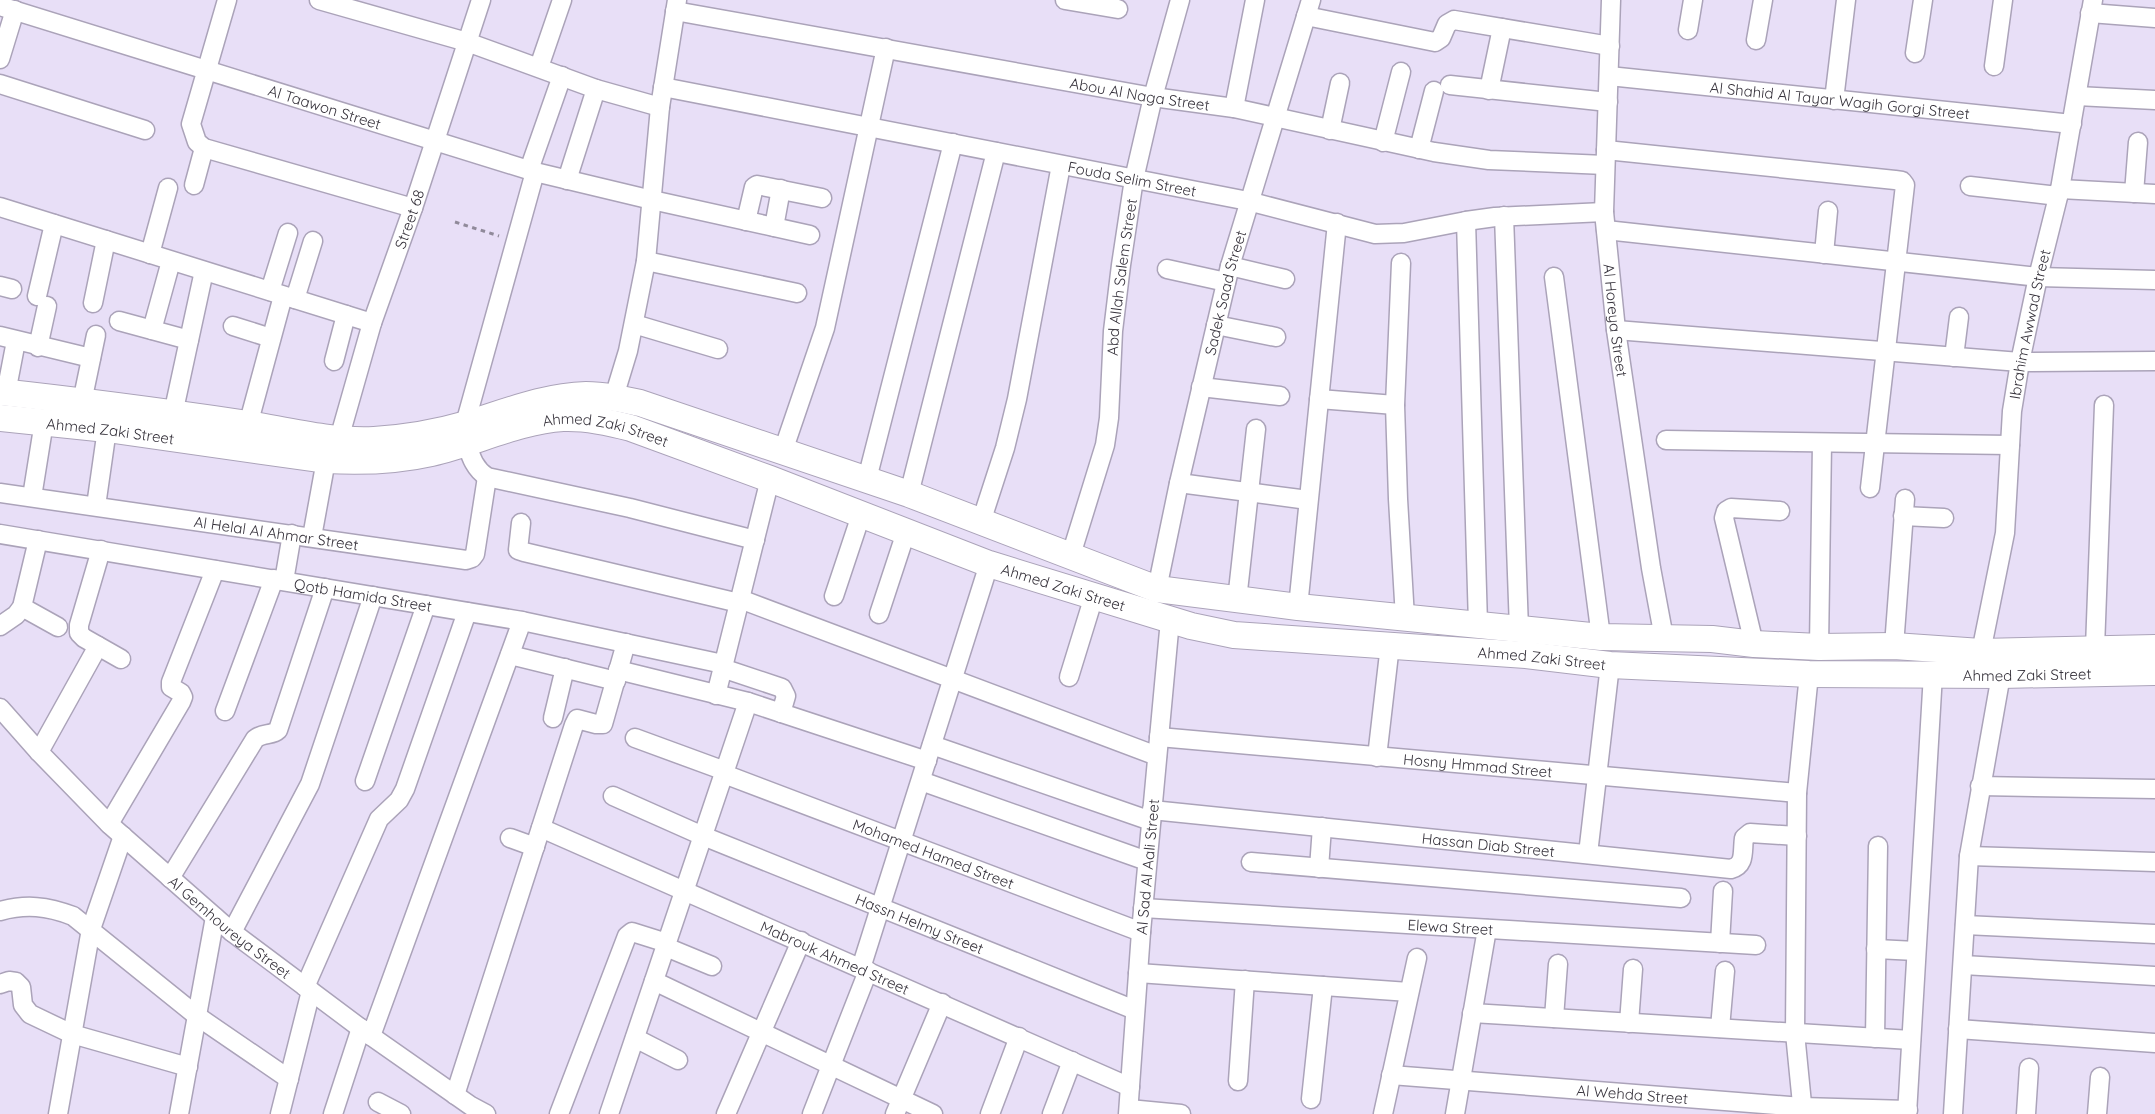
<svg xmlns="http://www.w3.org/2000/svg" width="2155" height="1114" font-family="Quicksand,sans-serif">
<rect width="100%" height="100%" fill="#e8dff7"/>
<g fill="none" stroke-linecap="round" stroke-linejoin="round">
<defs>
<g id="street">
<path d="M 227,0 L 191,124 L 197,142 L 204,148 L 413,208"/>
<path d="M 319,0 L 467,42 L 596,89 L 660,107"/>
<path d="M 1065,0 L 1118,9"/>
<path id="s1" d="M 1611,0 L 1604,212 L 1616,330 L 1651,568 L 1664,638"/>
<path id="s2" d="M 0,6 L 535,172 L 652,200 L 810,235"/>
<path id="s3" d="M 675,11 L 1153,97 L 1234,108 L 1434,152 L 1489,160 L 1605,165"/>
<path d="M 2090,13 L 2155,18"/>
<path d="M 1306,16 L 1435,42 L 1441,38 L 1447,24 L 1454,20 L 1610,46"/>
<path d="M 1688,30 L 1693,0"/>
<path d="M 1756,40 L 1763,0"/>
<path d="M 1915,53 L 1923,0"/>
<path d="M 0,59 L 15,10"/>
<path d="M 1994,66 L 2003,0"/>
<path d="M 539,67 L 562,0"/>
<path id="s4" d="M 1609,76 L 2072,124"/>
<path d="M 0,84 L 145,130"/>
<path d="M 1450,85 L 1608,102"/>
<path id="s5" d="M 663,87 L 1248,201 L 1375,234 L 1404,233 L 1466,221 L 1495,217 L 1604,212"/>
<path d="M 1489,90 L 1502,28"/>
<path d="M 2077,96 L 2155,100"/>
<path d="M 1834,100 L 1846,0"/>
<path d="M 1234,108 L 1255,0"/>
<path d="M 1330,130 L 1340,83"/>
<path d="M 1383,142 L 1401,72"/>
<path d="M 1419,149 L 1434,91"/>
<path d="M 1606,150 L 1895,180 L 1902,181 L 1905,185 L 1870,488"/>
<path d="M 529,170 L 562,76"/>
<path d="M 567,180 L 596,89"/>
<path d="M 194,185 L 204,148"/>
<path d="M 1970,186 L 2058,196"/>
<path d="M 2060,189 L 2155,194"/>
<path d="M 2134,193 L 2138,142"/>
<path d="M 0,207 L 372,323"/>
<path d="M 1504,216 L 1519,629"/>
<path d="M 746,221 L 754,187 L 757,185 L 822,198"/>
<path d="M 1466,221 L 1478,624"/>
<path d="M 774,227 L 781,189"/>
<path d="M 1606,230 L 2038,277 L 2155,280"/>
<path d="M 150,254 L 168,188"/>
<path d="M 1824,254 L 1828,211"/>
<path d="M 646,261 L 797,293"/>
<path d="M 1401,263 L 1395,405 L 1398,499 L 1405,618"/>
<path d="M 1230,266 L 1285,279"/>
<path d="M 1167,269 L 1226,282"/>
<path d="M 1554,277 L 1601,637"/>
<path d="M 0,286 L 12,289"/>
<path d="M 270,291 L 288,233"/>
<path d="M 37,296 L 54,224"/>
<path d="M 295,299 L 313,241"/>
<path d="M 93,303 L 106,240"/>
<path d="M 119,321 L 189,340"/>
<path d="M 634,324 L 718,349"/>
<path d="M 1216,325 L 1276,337"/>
<path d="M 233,326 L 271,338"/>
<path d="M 152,330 L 171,261"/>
<path d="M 1616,330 L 2020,362 L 2155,361"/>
<path d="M 0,336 L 91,358"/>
<path d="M 38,347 L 47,306"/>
<path d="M 1954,357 L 1959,317"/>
<path d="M 334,361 L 346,315"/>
<path d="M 1201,387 L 1280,396"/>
<path d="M 6,393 L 16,341"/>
<path d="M 614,397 L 628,351 L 646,261 L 660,107 L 677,0"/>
<path d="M 1319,399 L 1395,405"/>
<path d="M 82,402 L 96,335"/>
<path d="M 173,414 L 204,271"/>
<path d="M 465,424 L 535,172"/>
<path d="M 248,425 L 283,296"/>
<path id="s6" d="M 339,439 L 372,323 L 413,208 L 481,0"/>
<path d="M 1666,440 L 2010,445"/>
<path d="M 466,442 C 471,457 474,468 487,477 L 630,508 L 755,540"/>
<path d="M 783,451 L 825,328 L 886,48"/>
<path d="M 867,479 L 953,143"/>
<path d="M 1179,483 L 1308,500"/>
<path id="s7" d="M 0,493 L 466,560 L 472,558 L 475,554 L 487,477"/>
<path d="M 909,494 L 996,152"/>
<path d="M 32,497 L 44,422"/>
<path d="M 96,506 L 107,429"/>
<path d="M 1903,516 L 1944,518"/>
<path d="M 981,522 L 1005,448 L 1017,399 L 1061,165"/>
<path d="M 521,523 L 518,550 L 524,552 L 739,603"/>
<path id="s8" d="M 0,534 L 522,621 L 723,664"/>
<path d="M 312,537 L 326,460"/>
<path d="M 101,550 L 79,625 L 79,633 L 84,638 L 121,659"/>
<path id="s9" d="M 1071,555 L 1105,445 L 1109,418 L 1113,331 L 1121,265 L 1134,179 L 1153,97 L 1180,0"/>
<path d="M 284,581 L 292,534"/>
<path id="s10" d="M 1157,589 L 1179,483 L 1230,266 L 1311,0"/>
<path d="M 834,596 L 861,515"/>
<path d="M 740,599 L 1157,756"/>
<path d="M 1237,600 L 1256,429"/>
<path d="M 22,607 L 58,627"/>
<path d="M 1298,607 L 1337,223"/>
<path d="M 879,614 L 906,532"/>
<path d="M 0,626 L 16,615 L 22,607 L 38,540"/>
<path d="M 1754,644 L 1724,518 L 1726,511 L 1731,508 L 1780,511"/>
<path d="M 1894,646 L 1905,499"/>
<path d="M 1819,647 L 1822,443"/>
<path d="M 2095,648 L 2104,405"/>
<path id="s11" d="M 1981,652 L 2005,533 L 2012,411 L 2020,362 L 2038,277 L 2060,189 L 2093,0"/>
<path d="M 510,655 L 616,681"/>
<path d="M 722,668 L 782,688 L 786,696 L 781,713"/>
<path d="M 618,670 L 748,702 L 927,761"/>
<path d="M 1069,677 L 1094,596"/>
<path d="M 716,695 L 770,479"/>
<path id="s12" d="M 0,708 L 39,752 L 109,824 L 232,932 L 371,1036 L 471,1106 L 486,1114"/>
<path d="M 225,711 L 274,579"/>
<path d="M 553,718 L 565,668"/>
<path id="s13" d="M 1159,737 L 1797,793"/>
<path d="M 635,738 L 725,771"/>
<path d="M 932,745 L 1151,821"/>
<path d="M 39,752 L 98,646"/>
<path d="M 1377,757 L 1390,645"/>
<path id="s14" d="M 724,774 L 1141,932"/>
<path d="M 365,781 L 426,605"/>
<path d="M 921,781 L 1147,861"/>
<path d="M 1980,786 L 2155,789"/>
<path id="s15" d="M 613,796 L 703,836 L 1135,1010"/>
<path id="s16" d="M 1152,810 L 1731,869 C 1746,865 1742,851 1744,838 L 1750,833 L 1797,836"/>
<path d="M 109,824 L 181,702 L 183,697 L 181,693 L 171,687 L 171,682 L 215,570"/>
<path id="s17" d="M 541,828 L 1130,1087"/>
<path d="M 510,838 L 535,847"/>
<path d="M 1588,854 L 1610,665"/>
<path d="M 1969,856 L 2155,862"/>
<path d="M 1251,862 L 1681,898"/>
<path d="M 1319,868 L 1322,827"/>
<path d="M 170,878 L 255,739 C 263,732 272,736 278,730 L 325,588"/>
<path id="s18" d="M 1143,908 L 1756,945"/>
<path d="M 0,911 C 26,904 47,906 73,916 L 197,1016 L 289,1079"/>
<path d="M 1965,925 L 2155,934"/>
<path d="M 232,932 L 310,784 L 373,596"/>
<path d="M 1720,943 L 1723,891"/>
<path d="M 666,947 L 712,966"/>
<path d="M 1876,949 L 1916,951"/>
<path d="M 1963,965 L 2155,976"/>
<path d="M 861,968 L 989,564"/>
<path d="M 1138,973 L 1409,992"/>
<path d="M 654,981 L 933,1114"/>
<path d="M 0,984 L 9,981 L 16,982 L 21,987 L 23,1005 L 30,1014 L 72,1034 L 188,1067"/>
<path d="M 305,987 L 379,819 L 399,800 L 405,789 L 467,612"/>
<path d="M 1472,1013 L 1911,1040"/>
<path d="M 1554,1018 L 1558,964"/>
<path d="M 1629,1023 L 1633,969"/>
<path d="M 1720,1028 L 1725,971"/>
<path d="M 1958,1029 L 2155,1043"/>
<path d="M 371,1036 L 522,621"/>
<path d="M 635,1038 L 678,1060"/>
<path d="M 1875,1038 L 1878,846"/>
<path id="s19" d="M 1391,1075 L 1802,1107 L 1908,1110"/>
<path d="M 1238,1081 L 1245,980"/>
<path d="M 455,1095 L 574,725 L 577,719 L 596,724 L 603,724 L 626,643"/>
<path d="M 1311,1099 L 1323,986"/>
<path d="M 378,1102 L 401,1114"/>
<path d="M 1129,1109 L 1181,1114"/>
<path d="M 58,1114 L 91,929 L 123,836"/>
<path d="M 179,1114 L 215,917"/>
<path d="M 280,1114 L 311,991"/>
<path d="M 333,1114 L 361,1028"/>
<path d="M 559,1114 L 627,936 L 632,932 L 667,943"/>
<path d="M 609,1114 L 748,702"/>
<path d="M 726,1114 L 801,941"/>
<path d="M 812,1114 L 868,971"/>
<path d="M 895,1114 L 942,1003"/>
<path d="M 990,1114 L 1019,1037"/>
<path d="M 1052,1114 L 1072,1061"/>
<path id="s20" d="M 1128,1114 L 1141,932 L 1170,620"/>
<path d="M 1383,1114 L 1417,958"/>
<path d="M 1455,1114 L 1487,929"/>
<path d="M 1803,1114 L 1795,1033 L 1797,793 L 1809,674"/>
<path d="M 1907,1114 L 1933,674"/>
<path d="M 1953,1114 L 1969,856 L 2001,675"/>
<path d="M 2026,1114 L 2029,1068"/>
<path d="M 2097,1114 L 2100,1077"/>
</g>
<g id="secondary">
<path d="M 0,392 C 83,401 165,412 248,424 C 289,431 331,442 374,440 C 406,438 436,433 467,424 C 506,412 545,396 586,395 C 604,395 622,399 640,403 L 909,494 L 1157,589 L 1298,607 L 1601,637 L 1712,639 L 1754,644 L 1819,647 L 1894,646 L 1981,652 L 2155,648"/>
<path id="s21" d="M 0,418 L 107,429 L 326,460 C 362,462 396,461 431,453 C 475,443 518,421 563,418 C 587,417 609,422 631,428 L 770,479 L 989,564 L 1191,626 L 1234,635 L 1526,655 L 1610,665 L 1809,674 L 2001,675 L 2155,672"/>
</g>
</defs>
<use href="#street" stroke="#aba3b9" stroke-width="21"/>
<use href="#secondary" stroke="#aba3b9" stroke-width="28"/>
<path stroke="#908a9a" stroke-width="3" stroke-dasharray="4.5 4.5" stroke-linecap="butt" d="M 455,222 L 499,236"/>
<use href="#street" stroke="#fff" stroke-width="18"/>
<use href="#secondary" stroke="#fff" stroke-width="26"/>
</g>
<g text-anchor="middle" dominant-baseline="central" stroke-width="6" stroke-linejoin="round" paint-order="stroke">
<g font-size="15" fill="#36323b" stroke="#e8dff7">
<text stroke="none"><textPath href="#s3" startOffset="472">Abou Al Naga Street</textPath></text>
<text stroke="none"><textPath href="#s4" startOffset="232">Al Shahid Al Tayar Wagih Gorgi Street</textPath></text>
<text stroke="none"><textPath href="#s2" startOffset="340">Al Taawon Street</textPath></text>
<text stroke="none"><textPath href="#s5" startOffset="478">Fouda Selim Street</textPath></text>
<text stroke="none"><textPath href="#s6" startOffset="231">Street 68</textPath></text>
<text stroke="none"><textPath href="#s9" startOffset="284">Abd Allah Salem Street</textPath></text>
<text stroke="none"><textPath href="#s10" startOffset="304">Sadek Saad Street</textPath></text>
<text stroke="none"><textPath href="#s1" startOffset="321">Al Horeya Street</textPath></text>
<text stroke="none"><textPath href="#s11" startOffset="332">Ibrahim Awwad Street</textPath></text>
<text stroke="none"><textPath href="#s21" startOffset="111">Ahmed Zaki Street</textPath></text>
<text stroke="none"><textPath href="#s21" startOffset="615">Ahmed Zaki Street</textPath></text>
<text stroke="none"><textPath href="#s7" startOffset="279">Al Helal Al Ahmar Street</textPath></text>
<text stroke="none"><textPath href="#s21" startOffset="1101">Ahmed Zaki Street</textPath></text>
<text stroke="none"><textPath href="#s8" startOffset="368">Qotb Hamida Street</textPath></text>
<text stroke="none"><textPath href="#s21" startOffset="1587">Ahmed Zaki Street</textPath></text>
<text stroke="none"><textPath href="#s21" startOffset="2073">Ahmed Zaki Street</textPath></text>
<text stroke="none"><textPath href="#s13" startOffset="320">Hosny Hmmad Street</textPath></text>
<text stroke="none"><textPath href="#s16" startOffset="338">Hassan Diab Street</textPath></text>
<text stroke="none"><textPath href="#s14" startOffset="224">Mohamed Hamed Street</textPath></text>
<text stroke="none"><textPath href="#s20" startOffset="248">Al Sad Al Aali Street</textPath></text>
<text stroke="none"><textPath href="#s15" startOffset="332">Hassn Helmy Street</textPath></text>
<text stroke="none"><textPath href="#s12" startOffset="318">Al Gemhoureya Street</textPath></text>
<text stroke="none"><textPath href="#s18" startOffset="308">Elewa Street</textPath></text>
<text stroke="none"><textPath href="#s17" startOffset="321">Mabrouk Ahmed Street</textPath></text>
<text stroke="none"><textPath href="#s19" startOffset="242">Al Wehda Street</textPath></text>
</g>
</g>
</svg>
